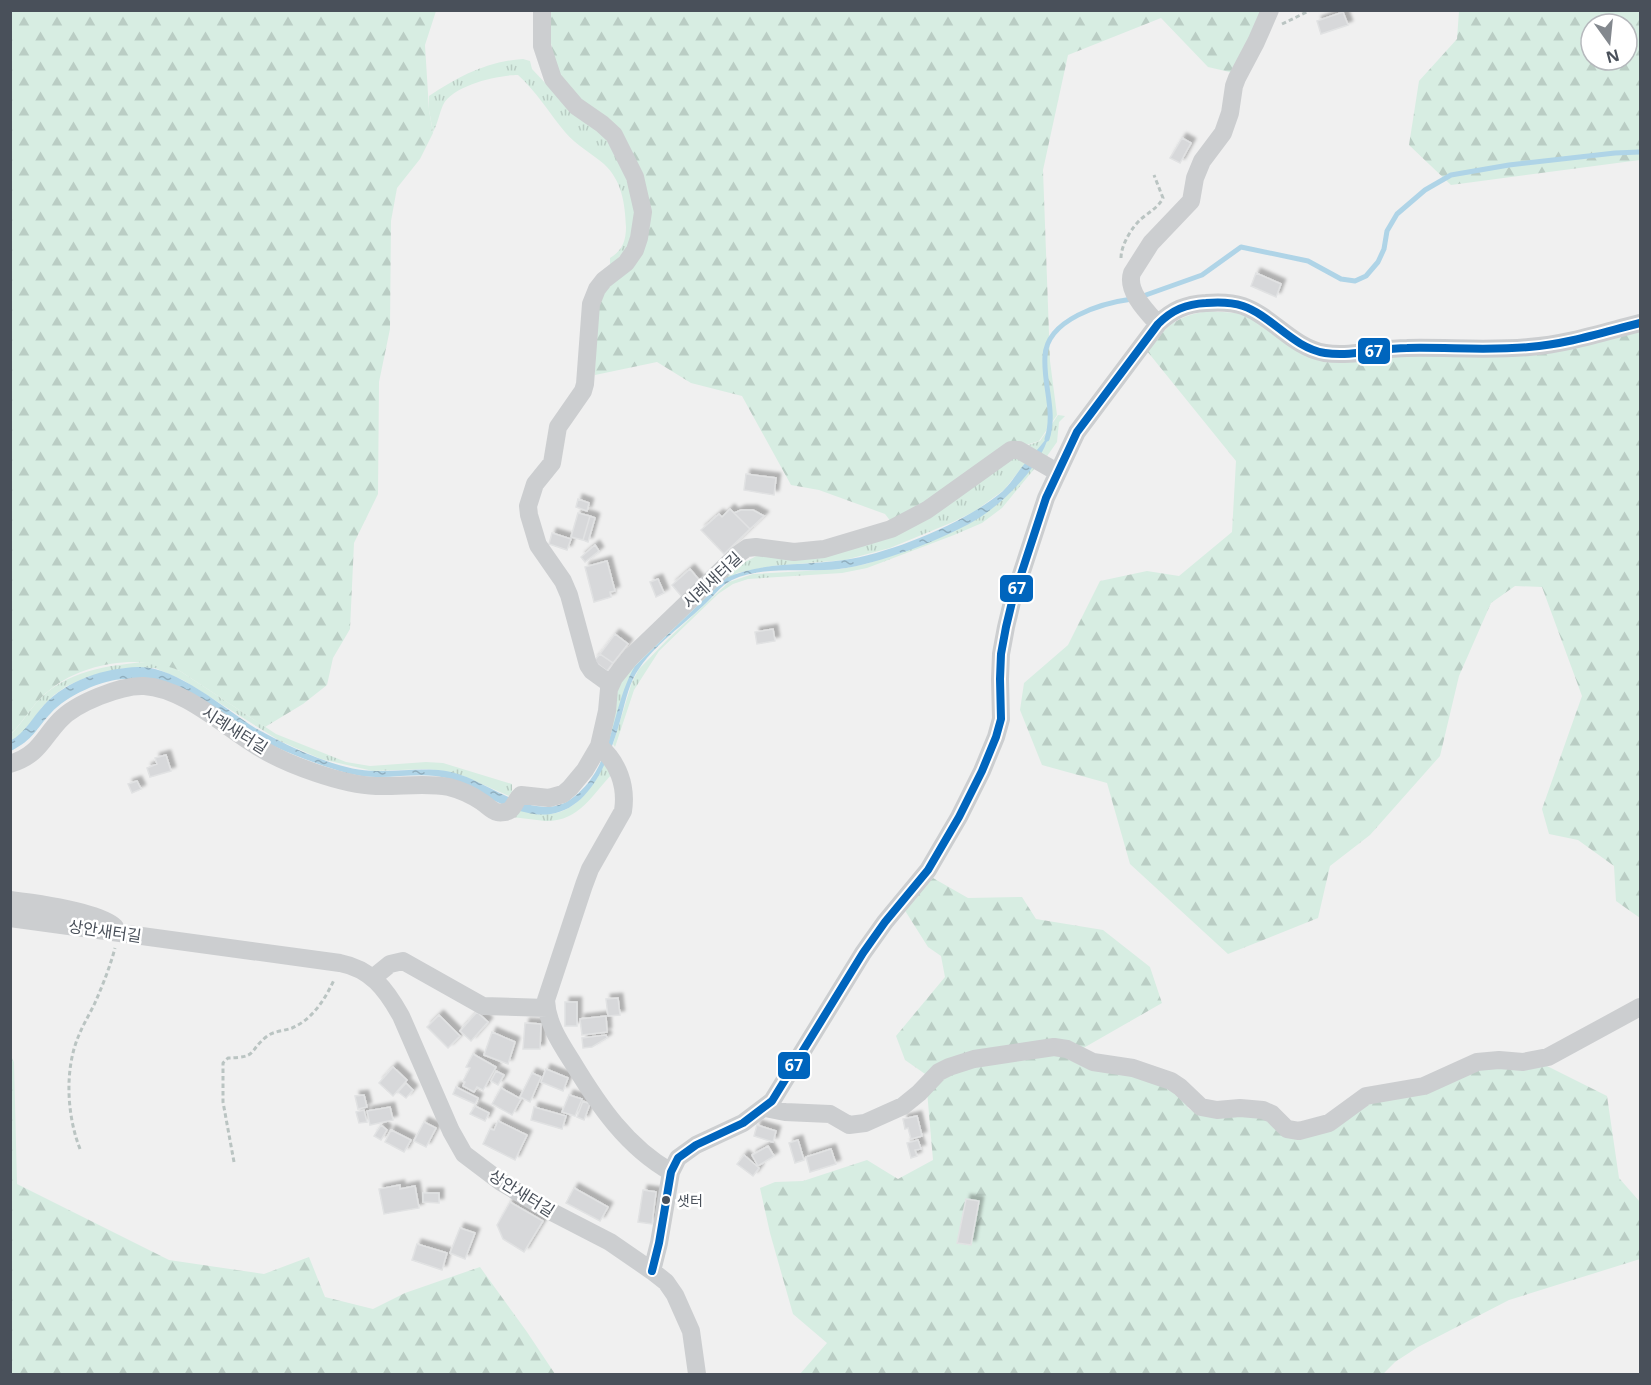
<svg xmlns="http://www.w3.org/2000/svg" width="1651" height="1385" font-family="'Noto Sans','Noto Sans KR',sans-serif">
<defs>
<pattern id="grass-tufts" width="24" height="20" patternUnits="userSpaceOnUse" patternTransform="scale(1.5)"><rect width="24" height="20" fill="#d7ede2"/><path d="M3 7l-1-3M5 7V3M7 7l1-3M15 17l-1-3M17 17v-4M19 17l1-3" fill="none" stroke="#bacdc4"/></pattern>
<pattern id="forest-firs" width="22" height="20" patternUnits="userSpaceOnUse" patternTransform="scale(1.5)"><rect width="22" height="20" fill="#d7ede2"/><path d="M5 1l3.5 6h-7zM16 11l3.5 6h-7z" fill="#bacdc4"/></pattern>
<pattern id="water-ripples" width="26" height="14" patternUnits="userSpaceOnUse" patternTransform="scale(1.5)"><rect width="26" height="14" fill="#afd4e7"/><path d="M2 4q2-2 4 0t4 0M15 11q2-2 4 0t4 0" fill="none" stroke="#90aebe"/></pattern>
<filter id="shadow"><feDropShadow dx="4.5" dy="-4.5" stdDeviation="1.5" flood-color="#0004"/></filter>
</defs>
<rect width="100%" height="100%" fill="#f0f0f0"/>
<path fill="url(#grass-tufts)" d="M 523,59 L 530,61 L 532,69 L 548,86 L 599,126 L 634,187 L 635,238 L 610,268 L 610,258 C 622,251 626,241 626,227 C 625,203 622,181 604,164 C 591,153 576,145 565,132 C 549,113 537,92 518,75 C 498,75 453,85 443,105 C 439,114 438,123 433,132 L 429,110 L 429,96 C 458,77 487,61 523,59 Z
M 1058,415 L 1065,416 L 1059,422 L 1057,442 L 1045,459 L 1023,447 L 1040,441 Z
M 1013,455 L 1026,462 L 1004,490 L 975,511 L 953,522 L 890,548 L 845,560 L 772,566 L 737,573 L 701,602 L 635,666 L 610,740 L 610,724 L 621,677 L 736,567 L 760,554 L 832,551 Z
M 1032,466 L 1035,468 L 1002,508 L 982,523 L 954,535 L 867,568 L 842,573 L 748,579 L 733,584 L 718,594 L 659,651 L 634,690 L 615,747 L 613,744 L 632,682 L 639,669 L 671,636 L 729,582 L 753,574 L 841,569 L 866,564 L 894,554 L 978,518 L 1008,494 Z
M 147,662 L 166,665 L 180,671 L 276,734 L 346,762 L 370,766 L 426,762 L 443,763 L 512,784 L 512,791 L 509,796 L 461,775 L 444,771 L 426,769 L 373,771 L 321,759 L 280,741 L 183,680 L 155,668 L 124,668 L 87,677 L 67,686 L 54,695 L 42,707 L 25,731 L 11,741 L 10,735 C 21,725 27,713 37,702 C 65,671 108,665 147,662 Z
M 604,764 L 612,774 C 592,795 579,822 545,821 C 534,820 523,818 512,817 L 519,810 C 528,811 538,814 547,814 C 576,814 592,786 604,764 Z"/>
<path fill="url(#forest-firs)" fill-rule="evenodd" d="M 11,10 L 436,11 L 425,45 L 429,110 L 433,133 L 420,159 L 397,188 L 391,221 L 390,329 L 379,382 L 378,494 L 354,543 L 350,629 L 333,658 L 327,685 L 303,704 L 265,727 L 180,671 C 141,654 85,662 51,689 C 34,701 25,720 11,734 Z
M 545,10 L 1264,11 L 1234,73 L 1208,67 L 1161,18 L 1068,55 L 1043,170 L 1050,361 L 1057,415 L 1039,441 L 1023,446 L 892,523 L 885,514 L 819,490 L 791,485 L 742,396 L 691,383 L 657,362 L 595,375 L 596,315 L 603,291 L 634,259 L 638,176 L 557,77 Z
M 1459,11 L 1640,11 L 1640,160 L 1451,185 L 1409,145 L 1419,81 L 1457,39 ZM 1591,24 L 1627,24 L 1627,60 L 1591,60 Z
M 1209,311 L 1236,313 L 1247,316 L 1312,356 L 1640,330 L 1640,918 L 1616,901 L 1614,866 L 1578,840 L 1549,834 L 1542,809 L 1582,696 L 1542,587 L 1515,586 L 1491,603 L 1459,676 L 1440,756 L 1370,835 L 1330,866 L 1318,918 L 1228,954 L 1130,864 L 1107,783 L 1042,765 L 1020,710 L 1024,683 L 1068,645 L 1100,581 L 1147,571 L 1179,576 L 1232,532 L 1236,461 L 1147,351 C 1167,325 1176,316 1209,311 Z
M 933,878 L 968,898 L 1022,897 L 1036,919 L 1103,930 L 1150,967 L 1162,1003 L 1080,1050 L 1073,1046 L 928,1076 L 905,1060 L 896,1036 L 945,977 L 941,956 L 928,947 L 904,909 Z
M 1035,1051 L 1132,1071 L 1183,1096 L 1188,1108 L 1194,1112 L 1253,1111 L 1283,1132 L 1359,1103 L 1479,1066 L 1547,1066 L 1607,1096 L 1619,1178 L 1640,1202 L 1640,1259 L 1509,1300 L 1418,1347 L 1395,1362 L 1383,1374 L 800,1374 L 827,1343 L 793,1314 L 770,1233 L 760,1188 L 775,1182 L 803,1181 L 867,1160 L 898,1179 L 933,1160 L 927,1091 L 940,1076 Z
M 11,1056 L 14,1062 L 17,1184 L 169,1260 L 264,1274 L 309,1257 L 325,1297 L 373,1309 L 405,1293 L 480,1267 L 527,1332 L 555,1374 L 11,1374 Z"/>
<path fill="url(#water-ripples)" d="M 1049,434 C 1043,463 1007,499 982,516 C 951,537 876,565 839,569 C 805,573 764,565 732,580 C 720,586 713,597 703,606 C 680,628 648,649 633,679 C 626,694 623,712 618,728 C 608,761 590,808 551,814 C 516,819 481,791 450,779 C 427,772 403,777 380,777 C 361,778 342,772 324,766 C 272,748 222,722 172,699 C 161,694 137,679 125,679 C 103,679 66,696 51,713 C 35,730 34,739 11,751 L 10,741 C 26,732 32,718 44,705 C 67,680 105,668 138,667 C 177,666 224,709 257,729 C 277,740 297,750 318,758 C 336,765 357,771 376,771 C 405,772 433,765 461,775 C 494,786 537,823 571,799 C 615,768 610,708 635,666 L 726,578 C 764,561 804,566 844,560 C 892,553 967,522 1003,491 C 1012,482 1018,471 1026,462 C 1034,452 1043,445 1049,434 Z"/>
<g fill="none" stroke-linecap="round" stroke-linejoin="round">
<path stroke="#afd4e7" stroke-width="5" d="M 1143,296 L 1202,275 L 1241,247 L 1308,261 L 1341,279 L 1355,281 L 1366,276 L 1378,262 L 1384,249 L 1387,231 L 1397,214 L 1425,190 L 1451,175 L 1509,165 L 1615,153 L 1640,152
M 1047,439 C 1056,411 1043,385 1045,356 C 1047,319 1102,303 1132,299"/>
</g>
<path fill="#d7d8da" stroke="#e1e2e3" stroke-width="1.5" filter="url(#shadow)" d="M 1343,12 L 1348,25 L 1321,34 L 1317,21 Z
M 1182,138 L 1191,143 L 1180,163 L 1170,158 Z
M 1256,273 L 1281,284 L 1276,297 L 1251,286 Z
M 746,474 L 776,478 L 774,495 L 744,490 Z
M 578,499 L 589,503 L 587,511 L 576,507 Z
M 730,509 L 750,529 L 724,554 L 701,530 L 719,514 L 722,517 Z
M 741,510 L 753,510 L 764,516 L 750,529 L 734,513 Z
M 578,513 L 590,516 L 583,540 L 571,537 Z
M 590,516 L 595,518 L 588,542 L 583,540 Z
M 552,533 L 571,539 L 567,550 L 549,544 Z
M 595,545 L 599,551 L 585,562 L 581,557 Z
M 607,561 L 615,591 L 610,592 L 611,597 L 594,602 L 585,567 Z
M 690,569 L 700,581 L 682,597 L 672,585 Z
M 658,579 L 664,593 L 656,597 L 650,582 Z
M 773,629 L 775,641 L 757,644 L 755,632 Z
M 615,634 L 628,644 L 613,663 L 600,654 Z
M 600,654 L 613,663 L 607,671 L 594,661 Z
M 166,755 L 171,771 L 150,777 L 147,768 L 157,764 L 155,758 Z
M 137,781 L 141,789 L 132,793 L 128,784 Z
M 618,998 L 620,1015 L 608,1016 L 606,999 Z
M 565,1002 L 577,1002 L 577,1026 L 565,1026 Z
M 477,1012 L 488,1022 L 471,1041 L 460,1031 Z
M 439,1015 L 460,1036 L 448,1048 L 427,1027 Z
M 606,1016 L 607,1032 L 582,1035 L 580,1019 Z
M 525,1023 L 541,1024 L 540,1049 L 523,1049 Z
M 492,1032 L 515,1042 L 508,1064 L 484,1055 Z
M 606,1035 L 607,1038 L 592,1047 L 583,1048 L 582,1038 Z
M 473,1054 L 496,1067 L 483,1090 L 477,1087 L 474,1092 L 463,1086 L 465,1082 L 463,1081 L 470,1068 L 466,1067 Z
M 393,1067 L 407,1080 L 393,1096 L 379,1083 Z
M 546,1069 L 568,1078 L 563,1091 L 541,1082 Z
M 496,1071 L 504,1075 L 498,1085 L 491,1081 Z
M 532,1073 L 541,1077 L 530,1102 L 520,1097 Z
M 406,1083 L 413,1090 L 406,1098 L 398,1092 Z
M 456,1087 L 478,1098 L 475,1104 L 453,1094 Z
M 501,1088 L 521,1099 L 512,1115 L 492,1104 Z
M 364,1095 L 367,1107 L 358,1109 L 355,1096 Z
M 569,1095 L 582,1099 L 575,1116 L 562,1112 Z
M 583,1101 L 590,1104 L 584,1120 L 577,1117 Z
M 475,1106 L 489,1113 L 485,1121 L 470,1114 Z
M 390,1107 L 393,1120 L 370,1125 L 367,1111 Z
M 534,1107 L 566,1116 L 562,1129 L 531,1120 Z
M 364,1110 L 367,1122 L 359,1123 L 356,1112 Z
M 917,1116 L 922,1136 L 911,1139 L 908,1128 L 905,1129 L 903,1119 Z
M 498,1121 L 527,1135 L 515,1160 L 483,1144 L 490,1129 L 494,1130 Z
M 424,1122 L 436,1128 L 426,1147 L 414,1141 Z
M 381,1125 L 387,1130 L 381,1140 L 374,1136 Z
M 757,1125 L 776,1131 L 773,1142 L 754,1136 Z
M 391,1130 L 411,1140 L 404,1152 L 385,1142 Z
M 798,1140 L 804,1160 L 795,1163 L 789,1143 Z
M 918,1140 L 921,1149 L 915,1150 L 917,1156 L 911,1158 L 907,1143 Z
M 768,1146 L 774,1156 L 758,1166 L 752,1155 Z
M 831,1149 L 836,1164 L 810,1172 L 806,1157 Z
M 744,1155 L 759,1168 L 753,1176 L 737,1164 Z
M 400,1185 L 400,1189 L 415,1186 L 419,1208 L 384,1214 L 379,1189 Z
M 574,1188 L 608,1207 L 600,1221 L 566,1203 Z
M 643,1190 L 656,1192 L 652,1224 L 638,1222 Z
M 423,1193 L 439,1193 L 439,1203 L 423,1202 Z
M 966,1199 L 979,1201 L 971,1245 L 957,1243 Z
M 510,1202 L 543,1221 L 524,1252 L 503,1239 L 497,1225 Z
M 460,1228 L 475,1233 L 465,1259 L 450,1253 Z
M 417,1244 L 447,1253 L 442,1270 L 412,1260 Z"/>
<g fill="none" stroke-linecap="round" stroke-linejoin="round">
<path stroke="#bac4c2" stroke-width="3" stroke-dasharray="4.5 3" stroke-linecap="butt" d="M 1282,24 L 1311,10
M 1121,258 C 1121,245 1132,227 1141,219 C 1149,212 1158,208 1163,198 L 1154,175
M 80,1149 C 67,1116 64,1069 79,1035 C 83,1025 89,1015 94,1005 C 102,987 110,967 115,948
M 234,1162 L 223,1102 L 223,1063 L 228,1058 C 258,1057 247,1053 266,1037 C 273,1031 284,1031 292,1028 C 313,1019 325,999 334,980"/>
<path stroke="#ccced0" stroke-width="18" d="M 542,10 L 542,46 L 553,79 L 576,106 L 602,124 L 614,135 L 635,177 L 643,212 L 639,238 L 635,250 L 626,263 L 604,280 L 597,289 L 591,304 L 585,384 L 583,391 L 558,427 L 552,463 L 535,484 L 528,506 L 529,515 L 538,545 L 563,581 L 569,595 L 588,665 L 592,671 L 610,684
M 1158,324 C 1147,312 1126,291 1132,273 L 1151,243 L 1191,201 L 1195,178 L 1202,161 L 1223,133 L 1230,113 L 1234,86 L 1237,78 L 1256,42 L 1270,10
M 599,746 C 618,762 627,786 623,811 L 590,869 L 584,885 L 546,1000 C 547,1024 561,1044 573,1063 C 599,1106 627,1147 671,1172
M 10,764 C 39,755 42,739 60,720 C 76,703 121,685 144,686 C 184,688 226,728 260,748 C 288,765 343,785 376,786 C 400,787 425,782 449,787 C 461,790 472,795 482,802 C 487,805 492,811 497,812 C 501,813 507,812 510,810 C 515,806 516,799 521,795 L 549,798 L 563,794 L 570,788 L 585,770 L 599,746 L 607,711 L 609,689 L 614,678 L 630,658 L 737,555 L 747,548 L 756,547 L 794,552 L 824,549 L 891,529 L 927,510 L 1011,450 L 1019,450 L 1057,472
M 10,900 C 35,903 98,911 115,927
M 10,918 L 340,963 C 371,969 386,989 401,1016 L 451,1131 L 464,1154 L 501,1182 L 548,1210 L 610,1242 L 652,1271 L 666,1282 L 675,1295 L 691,1331 L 697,1374
M 374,977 L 390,964 L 403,961 L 483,1006 L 547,1008
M 765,1108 L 785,1112 L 830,1114 L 849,1125 L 865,1123 L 903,1106 L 919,1093 L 939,1072 L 949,1067 L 974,1059 L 1054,1047 L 1067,1049 L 1093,1062 L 1133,1068 L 1171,1081 L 1180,1087 L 1201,1107 L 1217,1110 L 1240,1108 L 1263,1110 L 1272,1114 L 1287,1129 L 1299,1131 L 1329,1123 L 1366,1096 L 1424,1086 L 1477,1062 L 1499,1060 L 1523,1062 L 1548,1057 L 1640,1007
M 652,1271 L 659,1243 L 671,1172 L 678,1158 L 696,1145 L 743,1123 L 772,1101 L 863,953 L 885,922 L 928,870 L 959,817 L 982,771 L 996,737 L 1001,719 L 1000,679 L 1001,654 L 1006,627 L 1012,602 L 1046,498 L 1077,432 L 1158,324 C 1172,310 1186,304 1206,303 C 1218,302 1231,302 1243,306 C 1272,316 1293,348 1325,353 C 1352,357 1380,348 1407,348 C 1448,347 1488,351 1529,347 C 1568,344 1604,332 1640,323"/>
<defs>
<path id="bus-1" d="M 652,1271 L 659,1243 L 671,1172 L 678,1158 L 696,1145 L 743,1123 L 772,1101 L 863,953 L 885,922 L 928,870 L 959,817 L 982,771 L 996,737 L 1001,719 L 1000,679 L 1001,654 L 1006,627 L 1012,602 L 1046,498 L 1077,432 L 1158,324 C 1172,310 1186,304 1206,303 C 1218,302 1231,302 1243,306 C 1272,316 1293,348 1325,353 C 1352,357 1380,348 1407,348 C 1448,347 1488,351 1529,347 C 1568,344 1604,332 1640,323"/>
</defs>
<use href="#bus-1" stroke="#fff" stroke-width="12"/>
<use href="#bus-1" stroke="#0065bd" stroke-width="8"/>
</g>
<circle fill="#49505a" stroke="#fff" stroke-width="2" cx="666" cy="1200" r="5"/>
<g text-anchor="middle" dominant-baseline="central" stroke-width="5" stroke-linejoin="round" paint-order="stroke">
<g font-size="14" fill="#49505a" stroke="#fff" text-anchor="start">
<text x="677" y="1200">샛터</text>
</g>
<g font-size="16" fill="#49505a" stroke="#fff">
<text transform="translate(712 580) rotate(-43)">시례새터길</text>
<text transform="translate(235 730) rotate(32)">시례새터길</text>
<text transform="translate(105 931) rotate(8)">상안새터길</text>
<text transform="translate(522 1193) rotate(32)">상안새터길</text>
</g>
</g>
<g stroke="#fff" stroke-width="2">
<rect x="1357" y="337" width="34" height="28" rx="6" fill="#0065bd"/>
<rect x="999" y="574" width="35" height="29" rx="6" fill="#0065bd"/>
<rect x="777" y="1051" width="34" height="29" rx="6" fill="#0065bd"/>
</g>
<g font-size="16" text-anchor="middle" font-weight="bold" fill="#fff">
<text x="1374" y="357">67</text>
<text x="1017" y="594">67</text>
<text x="794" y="1071">67</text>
</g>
<rect width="1651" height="1385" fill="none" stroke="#49505a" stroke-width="24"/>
<g transform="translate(1609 42) rotate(165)"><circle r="28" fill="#ffffff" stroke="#b6b9bd" stroke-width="1.5"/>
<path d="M0-4.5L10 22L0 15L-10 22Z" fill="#83888e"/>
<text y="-9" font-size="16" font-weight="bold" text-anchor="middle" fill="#49505a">N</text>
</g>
</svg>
